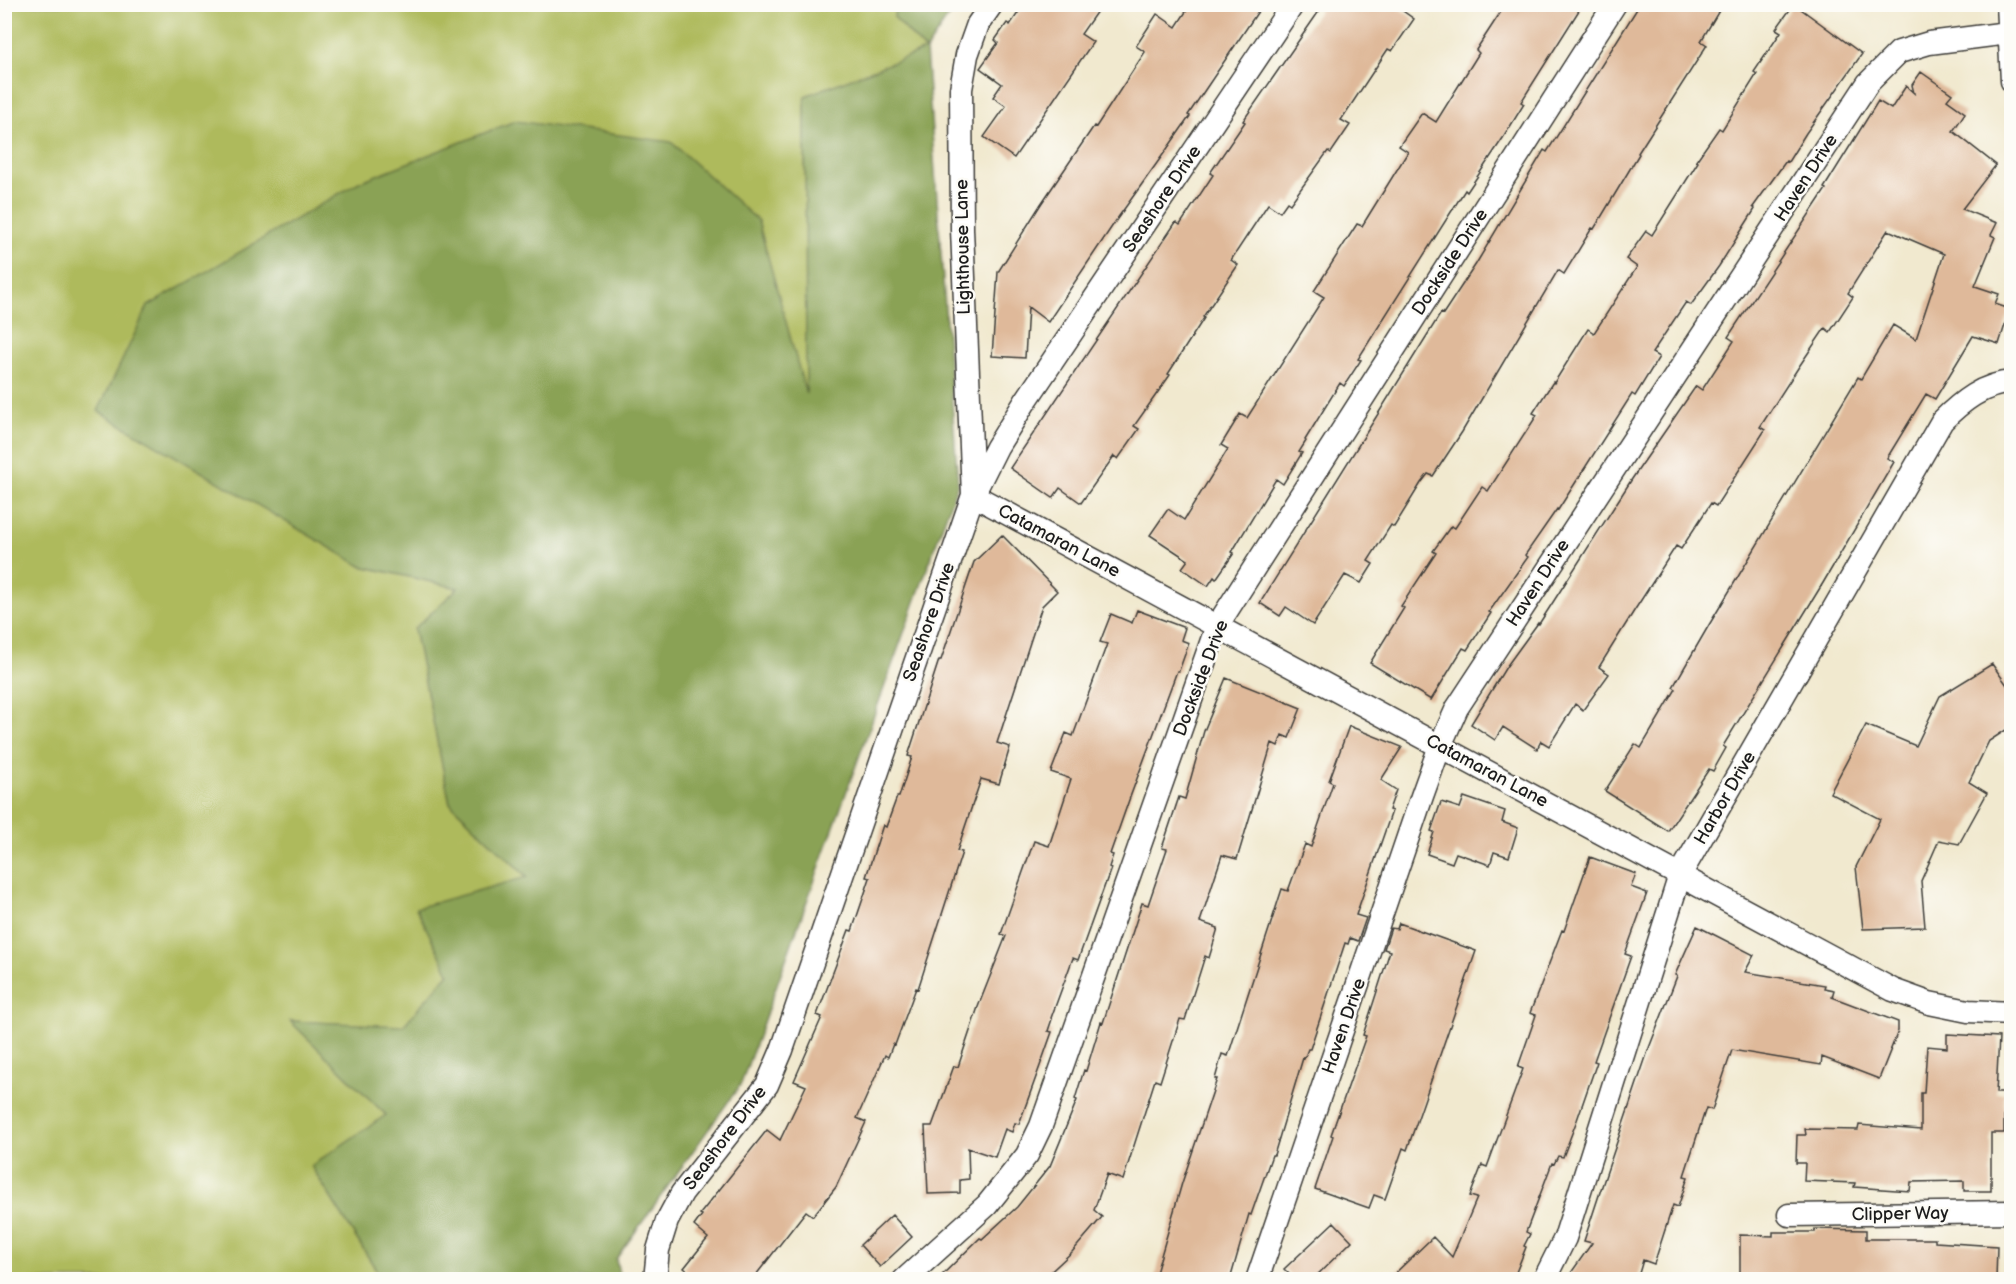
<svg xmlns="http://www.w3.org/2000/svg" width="2016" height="1284" font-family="'Balsamiq Sans',sans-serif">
<rect width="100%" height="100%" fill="#fdfcf7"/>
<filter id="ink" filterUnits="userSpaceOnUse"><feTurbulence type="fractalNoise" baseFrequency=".0167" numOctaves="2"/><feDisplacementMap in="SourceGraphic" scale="12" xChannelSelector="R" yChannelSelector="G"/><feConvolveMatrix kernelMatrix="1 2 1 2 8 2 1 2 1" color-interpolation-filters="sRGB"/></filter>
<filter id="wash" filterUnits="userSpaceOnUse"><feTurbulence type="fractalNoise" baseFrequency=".008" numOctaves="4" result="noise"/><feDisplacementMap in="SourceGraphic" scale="24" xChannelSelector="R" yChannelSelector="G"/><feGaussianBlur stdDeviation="1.35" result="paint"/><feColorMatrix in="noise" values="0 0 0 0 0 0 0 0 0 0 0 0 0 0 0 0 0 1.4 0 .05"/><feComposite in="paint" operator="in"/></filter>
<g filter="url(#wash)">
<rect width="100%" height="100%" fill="#f1e9cf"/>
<path fill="#aeba5c" stroke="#656b3c" stroke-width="1.5" d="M 5,5 L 896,5 L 894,17 L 926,50 L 805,96 L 806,397 L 758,221 L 361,566 L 458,588 L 414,629 L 450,803 L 527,877 L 449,973 L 403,1027 L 291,1021 L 386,1115 L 311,1166 L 382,1279 L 5,1280 Z"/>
<path fill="#8aa254" stroke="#535f38" stroke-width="1.5" d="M 896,5 L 956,5 L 926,50 L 958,483 L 741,1084 L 616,1259 L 620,1279 L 382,1279 L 311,1166 L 386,1115 L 290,1021 L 403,1026 L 449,973 L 416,908 L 527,877 L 450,803 L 414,629 L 458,588 L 361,566 L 98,411 L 148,306 L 359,182 L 515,121 L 671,142 L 758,221 L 806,394 L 805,96 L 925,50 L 894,17 Z"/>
<g id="blocks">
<path fill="#dfb99a" d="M 1024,4 L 1102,4 L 1081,34 L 1093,42 L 1014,158 L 984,137 L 1006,106 L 993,97 L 1002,84 L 980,68 L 998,43 L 995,40 L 1007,23 L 1010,25 Z
M 1191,4 L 1263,4 L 1188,115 L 1190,116 L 1167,149 L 1117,219 L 1048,322 L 1028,307 L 1025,358 L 992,356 L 998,272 L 1041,204 L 1094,126 L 1096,127 L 1145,52 L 1136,46 L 1157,14 L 1176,27 Z
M 1324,4 L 1393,4 L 1414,19 L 1392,51 L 1388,49 L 1341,120 L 1350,125 L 1331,153 L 1328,151 L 1290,204 L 1287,202 L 1280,212 L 1268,204 L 1231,260 L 1238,265 L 1203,317 L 1204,318 L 1168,374 L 1170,375 L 1134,426 L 1139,429 L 1118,459 L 1114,456 L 1081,503 L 1060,488 L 1053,498 L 1010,468 L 1176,222 L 1180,225 L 1213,175 L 1210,173 L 1245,122 L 1243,121 Z
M 1506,4 L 1583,4 L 1521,102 L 1524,104 L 1503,138 L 1467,192 L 1465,190 L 1358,359 L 1361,360 L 1344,386 L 1340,383 L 1305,440 L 1306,441 L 1299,452 L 1302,453 L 1283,484 L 1276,479 L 1232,552 L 1234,553 L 1216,579 L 1214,577 L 1208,586 L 1182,568 L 1188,560 L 1150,535 L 1168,509 L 1184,520 L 1228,449 L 1221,445 L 1240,414 L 1247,418 L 1324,297 L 1314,291 L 1357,224 L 1362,226 L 1408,152 L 1399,146 L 1422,113 L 1436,122 L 1479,53 L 1476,50 Z
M 1640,4 L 1723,4 L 1701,41 L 1707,45 L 1638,153 L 1639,154 L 1594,229 L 1592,228 L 1564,274 L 1558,270 L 1462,432 L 1433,476 L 1428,474 L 1421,483 L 1394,527 L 1391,525 L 1368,561 L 1373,564 L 1361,583 L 1345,575 L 1313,625 L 1286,607 L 1280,616 L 1260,603 L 1441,313 L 1443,314 L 1476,264 L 1544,150 L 1547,152 Z
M 1794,4 L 1862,54 L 1806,133 L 1788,162 L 1786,161 L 1753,207 L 1755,209 L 1719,266 L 1691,305 L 1686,302 L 1652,353 L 1659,357 L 1635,396 L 1632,394 L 1558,510 L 1557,509 L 1525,555 L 1528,557 L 1489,612 L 1491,613 L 1467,650 L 1463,648 L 1431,700 L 1370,663 L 1404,608 L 1401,606 L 1436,553 L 1433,551 L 1451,526 L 1455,528 L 1482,487 L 1488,491 L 1537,415 L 1533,413 L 1553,382 L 1554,383 L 1588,329 L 1594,333 L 1637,267 L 1626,259 L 1646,231 L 1652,235 L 1698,162 L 1696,161 L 1719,128 L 1722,130 L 1757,74 L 1754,72 L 1781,32 L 1776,29 Z
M 1921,72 L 1952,94 L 1947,100 L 1965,113 L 1953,131 L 1996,165 L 1962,209 L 1997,223 L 1991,235 L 1995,237 L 1975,286 L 1999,294 L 1995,304 L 2010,309 L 1999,344 L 1973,336 L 1935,399 L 1926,394 L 1887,458 L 1894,462 L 1823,583 L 1723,746 L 1726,748 L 1713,771 L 1709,769 L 1668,831 L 1605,791 L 1635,744 L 1641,748 L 1676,689 L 1673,687 L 1709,625 L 1858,377 L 1861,379 L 1893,325 L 1916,339 L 1944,254 L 1888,230 L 1848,293 L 1853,297 L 1830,332 L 1825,328 L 1798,368 L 1760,427 L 1765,430 L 1716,506 L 1711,503 L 1681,549 L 1676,546 L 1634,611 L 1599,667 L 1609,674 L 1583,710 L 1575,704 L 1549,746 L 1541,741 L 1537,749 L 1503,727 L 1495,740 L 1471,724 L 1506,667 L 1538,623 L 1539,624 L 1632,479 L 1696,386 L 1702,390 L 1734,341 L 1728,337 L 1826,189 L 1824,188 L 1878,101 L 1891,109 L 1906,86 L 1914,93 L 1912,85 Z
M 1002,535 L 1057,591 L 1042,606 L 997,743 L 1010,747 L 999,784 L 981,779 L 957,851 L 962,852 L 918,989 L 916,988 L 895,1045 L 893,1044 L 888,1057 L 885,1055 L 857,1118 L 866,1122 L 836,1187 L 813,1216 L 806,1211 L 752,1280 L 698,1280 L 684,1268 L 708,1238 L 694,1226 L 702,1215 L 700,1214 L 767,1130 L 780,1140 L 806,1086 L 794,1081 L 822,1017 L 817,1015 L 849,930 L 852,931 L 870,878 L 866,877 L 883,825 L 886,827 L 897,797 L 899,797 L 912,757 L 908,756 L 939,660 L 941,660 L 974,562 Z
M 1137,610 L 1185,628 L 1181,640 L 1189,643 L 1179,671 L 1177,671 L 1129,800 L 1110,854 L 1113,855 L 1109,867 L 1111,868 L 1078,960 L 1073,958 L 1051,1018 L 1052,1019 L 1048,1031 L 1052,1032 L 1040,1066 L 1019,1124 L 1015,1123 L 1012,1132 L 1005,1129 L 995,1157 L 968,1148 L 969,1179 L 960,1180 L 960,1193 L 928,1194 L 925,1126 L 932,1126 L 954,1066 L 958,1067 L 978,1007 L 1006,936 L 1001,934 L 1034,841 L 1049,846 L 1071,779 L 1051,772 L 1066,733 L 1073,736 L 1107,644 L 1100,642 L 1111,614 L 1132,623 Z
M 1992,664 L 2012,692 L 2012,726 L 1989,741 L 1969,782 L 1987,793 L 1959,844 L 1939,840 L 1921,881 L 1925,927 L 1863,929 L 1856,867 L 1880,819 L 1830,793 L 1866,725 L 1916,746 L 1940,696 Z
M 1226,678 L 1301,708 L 1289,738 L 1282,735 L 1278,746 L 1272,743 L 1237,859 L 1222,855 L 1200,922 L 1218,928 L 1209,958 L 1205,956 L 1185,1020 L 1180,1019 L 1160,1082 L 1155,1080 L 1123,1180 L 1107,1174 L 1094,1210 L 1102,1217 L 1072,1252 L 1042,1280 L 937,1280 L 980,1238 L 982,1239 L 1017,1207 L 1050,1166 L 1077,1100 L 1075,1099 L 1084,1070 L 1086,1071 L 1101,1022 L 1103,1023 L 1142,903 L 1148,905 L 1167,849 L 1162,848 L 1179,797 L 1185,799 L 1204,731 Z
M 1349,726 L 1402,747 L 1381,780 L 1396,790 L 1389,810 L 1392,811 L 1356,915 L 1366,918 L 1358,941 L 1350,938 L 1348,944 L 1345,943 L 1310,1049 L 1308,1049 L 1304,1059 L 1303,1058 L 1274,1155 L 1272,1155 L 1251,1215 L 1249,1214 L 1230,1280 L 1154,1280 L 1182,1183 L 1217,1079 L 1215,1079 L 1222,1054 L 1228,1056 L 1282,889 L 1288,891 L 1305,844 L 1311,847 L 1333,783 L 1329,781 Z
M 1464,797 L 1505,811 L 1502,822 L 1518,828 L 1509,857 L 1494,852 L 1490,865 L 1456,853 L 1452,863 L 1427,854 L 1434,832 L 1431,831 L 1441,802 L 1460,808 Z
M 1590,857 L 1636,874 L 1631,887 L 1647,893 L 1625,954 L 1631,956 L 1594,1061 L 1597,1062 L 1577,1120 L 1563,1157 L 1558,1156 L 1554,1164 L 1552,1163 L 1526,1232 L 1530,1234 L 1524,1246 L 1526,1247 L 1513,1280 L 1388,1280 L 1433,1237 L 1452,1257 L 1477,1198 L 1470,1196 L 1482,1165 L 1487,1167 L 1523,1069 L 1518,1067 L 1536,1015 L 1530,1013 L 1562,930 L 1564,931 Z
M 1399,923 L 1476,951 L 1407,1150 L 1403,1148 L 1385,1199 L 1374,1195 L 1369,1208 L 1315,1189 L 1333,1136 L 1331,1135 L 1366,1036 L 1363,1035 L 1390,951 L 1384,949 L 1391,928 L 1397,929 Z
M 1697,926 L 1754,955 L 1745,972 L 1825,985 L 1824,988 L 1834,990 L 1832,997 L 1898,1022 L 1898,1031 L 1879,1079 L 1822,1057 L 1821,1065 L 1732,1050 L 1712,1110 L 1706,1108 L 1684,1176 L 1688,1177 L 1678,1207 L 1673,1205 L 1654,1264 L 1643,1260 L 1637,1280 L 1566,1280 L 1592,1243 L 1584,1241 L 1600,1192 L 1649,1048 L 1677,976 L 1675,975 Z
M 1947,1034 L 1999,1037 L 1996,1093 L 2004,1093 L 2004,1133 L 1991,1133 L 1991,1191 L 1964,1191 L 1964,1181 L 1911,1182 L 1910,1191 L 1854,1187 L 1855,1183 L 1804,1181 L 1805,1163 L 1796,1163 L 1797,1135 L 1806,1135 L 1805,1129 L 1858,1130 L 1859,1125 L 1921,1130 L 1921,1093 L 1924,1093 L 1927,1046 L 1947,1048 Z
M 892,1215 L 912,1237 L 880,1267 L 860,1245 Z
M 1334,1222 L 1352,1241 L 1312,1280 L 1295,1280 L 1284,1269 Z
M 1815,1229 L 1866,1230 L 1866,1239 L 1935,1239 L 1935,1242 L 1997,1246 L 1996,1280 L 1740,1280 L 1740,1235 L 1773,1236 L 1773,1232 L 1815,1232 Z"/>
</g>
</g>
<g filter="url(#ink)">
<use href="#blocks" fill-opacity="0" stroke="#3c3b37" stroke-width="1.5"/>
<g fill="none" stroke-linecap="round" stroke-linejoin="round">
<defs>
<path id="street" d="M 992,4 L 978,24 L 967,55 L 961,89 L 962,229 L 973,495 L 1893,990 L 1929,1003 L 1968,1011 L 2012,1013
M 2008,4 L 2012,81
M 1789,1215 L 2012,1212
M 655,1280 L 658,1250 L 667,1221 L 682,1193 L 767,1085 L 782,1050 L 973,495 L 997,447 L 1025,402 L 1293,4
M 904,1280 L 987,1205 L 1027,1155 L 1041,1126 L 1217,626 L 1615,4
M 1257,1280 L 1422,796 L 1440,746 L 1457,708 L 1868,83 L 1899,52 L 1929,43 L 2008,33
M 1544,1280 L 1565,1238 L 1680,875 L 1942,421 C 1961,402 1983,384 2012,382"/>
</defs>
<use href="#street" stroke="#3c3b37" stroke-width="25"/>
<use href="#street" stroke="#fff" stroke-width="22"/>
</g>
</g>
<g text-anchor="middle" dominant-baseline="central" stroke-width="5" stroke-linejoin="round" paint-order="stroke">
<g font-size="18" fill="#1c1c1c" stroke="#fdfcf7">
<text transform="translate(1806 178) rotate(-57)">Haven Drive</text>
<text transform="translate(1162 199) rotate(-56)">Seashore Drive</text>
<text transform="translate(963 247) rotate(-91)">Lighthouse Lane</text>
<text transform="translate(1450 262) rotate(-57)">Dockside Drive</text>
<text transform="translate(1059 541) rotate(28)">Catamaran Lane</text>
<text transform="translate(1538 583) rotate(-57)">Haven Drive</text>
<text transform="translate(929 622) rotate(-71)">Seashore Drive</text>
<text transform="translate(1201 678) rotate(-69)">Dockside Drive</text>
<text transform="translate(1487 771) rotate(28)">Catamaran Lane</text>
<text transform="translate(1725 798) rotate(-60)">Harbor Drive</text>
<text transform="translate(1344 1026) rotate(-71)">Haven Drive</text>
<text transform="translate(725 1138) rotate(-53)">Seashore Drive</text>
<text transform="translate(1900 1214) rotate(-1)">Clipper Way</text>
</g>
</g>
<rect width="2016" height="1284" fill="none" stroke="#fdfcf7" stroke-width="24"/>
</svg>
